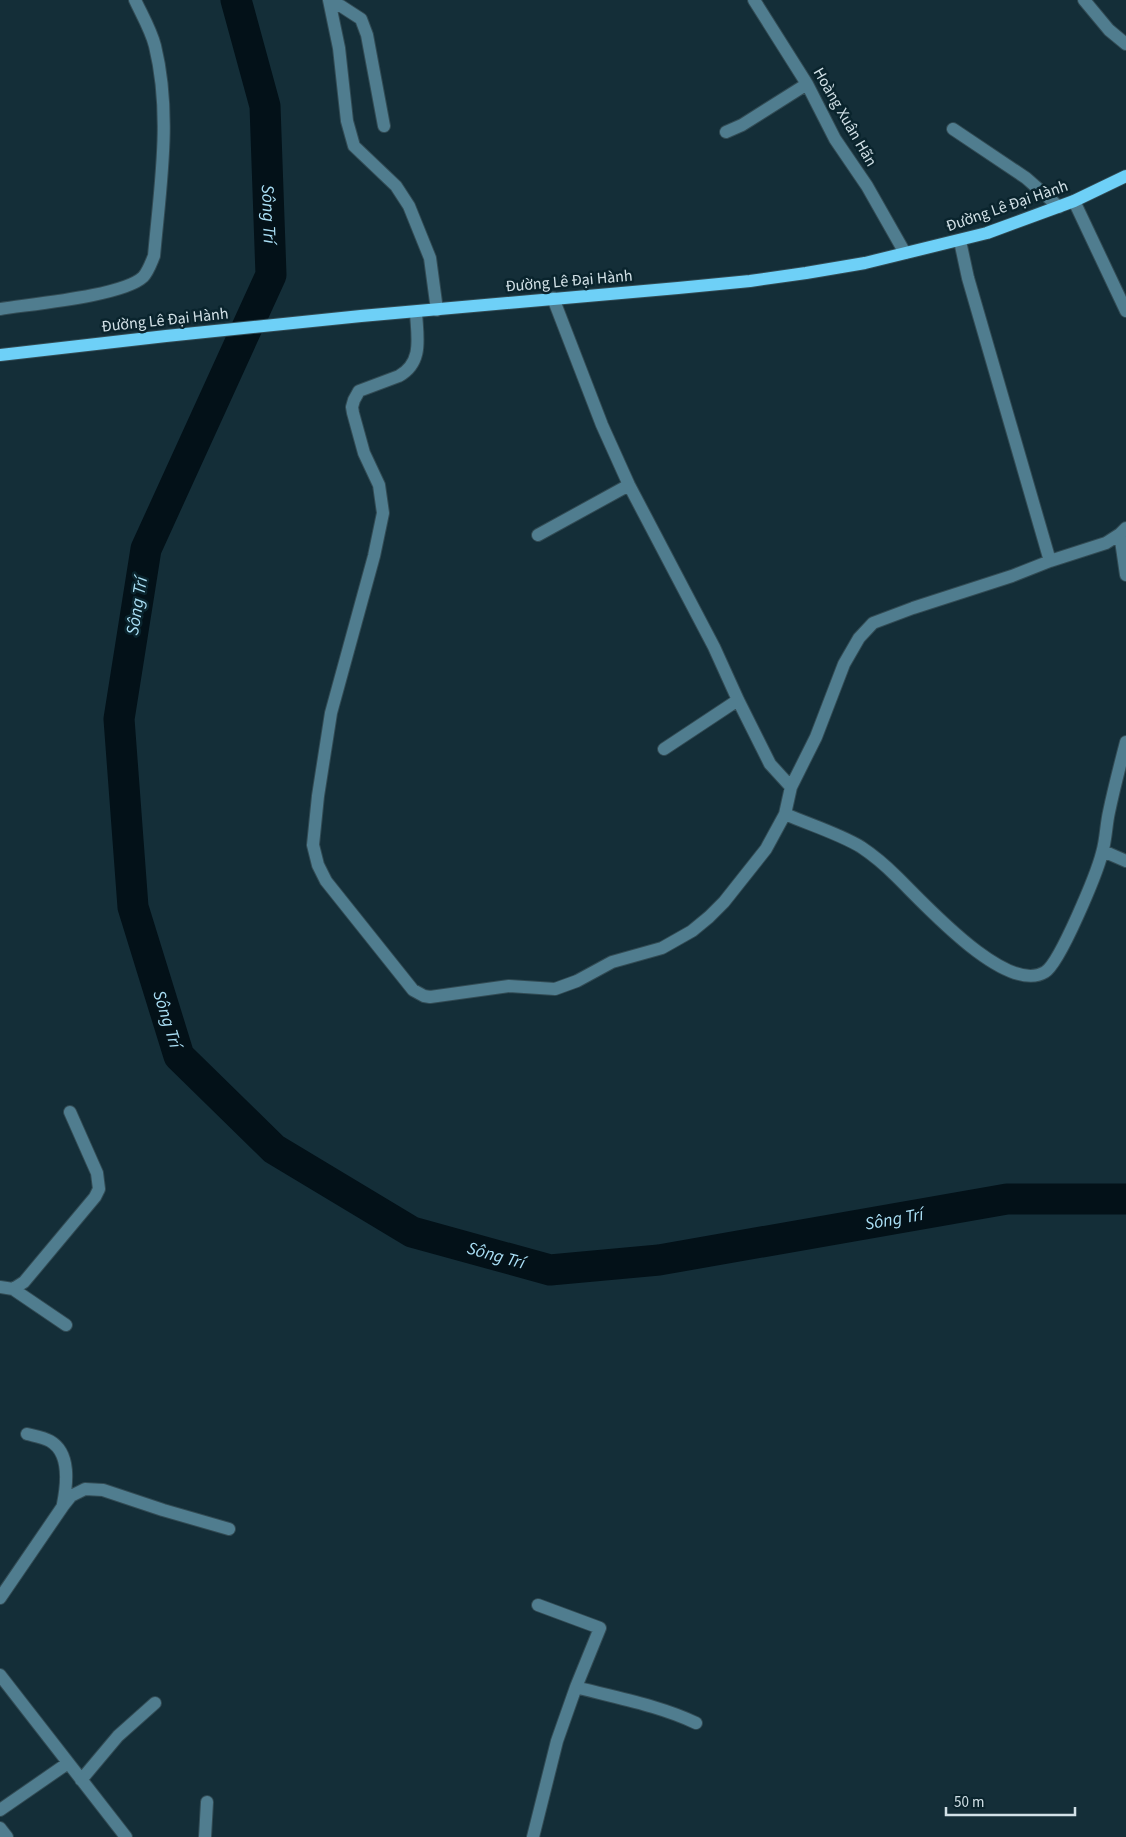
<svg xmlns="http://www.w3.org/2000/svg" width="1126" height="1837" font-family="'Source Sans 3',sans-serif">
<rect width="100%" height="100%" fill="#142e38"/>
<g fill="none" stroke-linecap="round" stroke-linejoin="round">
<path stroke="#031118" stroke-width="31" id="s1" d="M 236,0 L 265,106 L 271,275 L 146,549 L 119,719 L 133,907 L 179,1056 L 274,1149 L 412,1232 L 550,1270 L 659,1260 L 1007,1199 L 1126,1199"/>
<defs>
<path id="minor" d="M 329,0 L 339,48 L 347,121 L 354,146 L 396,186 L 409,206 L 430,258 L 437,310
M 754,0 L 807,84 L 835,139 L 867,186 L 905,253
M 1084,0 L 1109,30 L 1126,44
M 331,5 L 341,6 L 361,19 L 367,35 L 384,126
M 953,129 L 1026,178 L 1059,207
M 726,132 L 742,125 L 807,84
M 1074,201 L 1126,311
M 960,241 L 968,278 L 1050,561
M 553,298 L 602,425 L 629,485 L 714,647 L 738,700 L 770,764 L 791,787
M 0,309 C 31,304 123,296 143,277 C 148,272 151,263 154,256 C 160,187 172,115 155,46 C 151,30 142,15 135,0
M 416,312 C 417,336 424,362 399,376 L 359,391 L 354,400 L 352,407 L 353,413 L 364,453 L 379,485 L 383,513 L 374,556 L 331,713 L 318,796 L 313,845 L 318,865 L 326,881 L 413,990 L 424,996 L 430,997 L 509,986 L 555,989 L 577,981 L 612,962 L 662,948 L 692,931 L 709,917 L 724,902 L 766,849 L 785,814 L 791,787 L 816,737 L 844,664 L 859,638 L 873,623 L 913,608 L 1012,576 L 1050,561 L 1106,543 L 1120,534 L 1126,528
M 1120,534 L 1126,575
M 538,535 L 629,485
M 664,749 L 738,700
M 785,814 C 808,824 840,834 861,847 C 873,855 886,866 896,876 C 922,901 1006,996 1045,972 C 1060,963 1097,873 1102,853 C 1106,840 1106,825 1109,812 C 1114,788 1120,765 1126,742
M 1103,851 L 1126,861
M 0,1287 L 13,1289 L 24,1282 L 95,1197 L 99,1189 L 97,1173 L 70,1112
M 13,1289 L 66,1325
M 27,1434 C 35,1436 43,1437 50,1441 C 71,1453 67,1484 63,1504
M 0,1598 L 63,1506 L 71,1496 L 85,1489 L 103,1490 L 163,1510 L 229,1529
M 0,1675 L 126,1837
M 576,1687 C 616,1698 658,1705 696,1723
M 81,1780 L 118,1736 L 155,1703
M 0,1810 L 68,1763
M 0,1828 L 7,1837
M 205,1837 L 207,1802
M 533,1837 L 557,1741 L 576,1687 L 600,1628 L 538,1605"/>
<path id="major" d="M 0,355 L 166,336 L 361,316 L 678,288 L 750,281 L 806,273 L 865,263 L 987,233 L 1074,201 L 1126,176"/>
</defs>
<use href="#minor" stroke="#324b54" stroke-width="14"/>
<use href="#major" stroke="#324b54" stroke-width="14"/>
<use href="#minor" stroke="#507d8f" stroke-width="12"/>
<use href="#major" stroke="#6ed0f7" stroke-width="12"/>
</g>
<g text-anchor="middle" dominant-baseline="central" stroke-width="5" stroke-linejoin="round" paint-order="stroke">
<g font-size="16" fill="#d2e1e7" stroke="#0a242d">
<text transform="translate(845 117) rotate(60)">Hoàng Xuân Hãn</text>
<text transform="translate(1007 206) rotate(-19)">Đường Lê Đại Hành</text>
<text transform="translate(569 281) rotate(-5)">Đường Lê Đại Hành</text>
<text transform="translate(165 320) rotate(-6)">Đường Lê Đại Hành</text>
</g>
<g font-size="18" font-style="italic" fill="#aadff5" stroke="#0a242d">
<text stroke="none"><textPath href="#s1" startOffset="218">Sông Trí</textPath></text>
<text transform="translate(137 606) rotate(-81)">Sông Trí</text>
<text stroke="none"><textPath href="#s1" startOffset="1058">Sông Trí</textPath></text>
<text stroke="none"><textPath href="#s1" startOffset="1882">Sông Trí</textPath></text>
<text stroke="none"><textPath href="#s1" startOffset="1478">Sông Trí</textPath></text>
</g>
</g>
<path d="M946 1807v8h129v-8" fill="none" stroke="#d2e1e7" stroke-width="2.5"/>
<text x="954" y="1807" font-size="15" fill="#d2e1e7" stroke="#0a242d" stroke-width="4" paint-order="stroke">50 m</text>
</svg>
